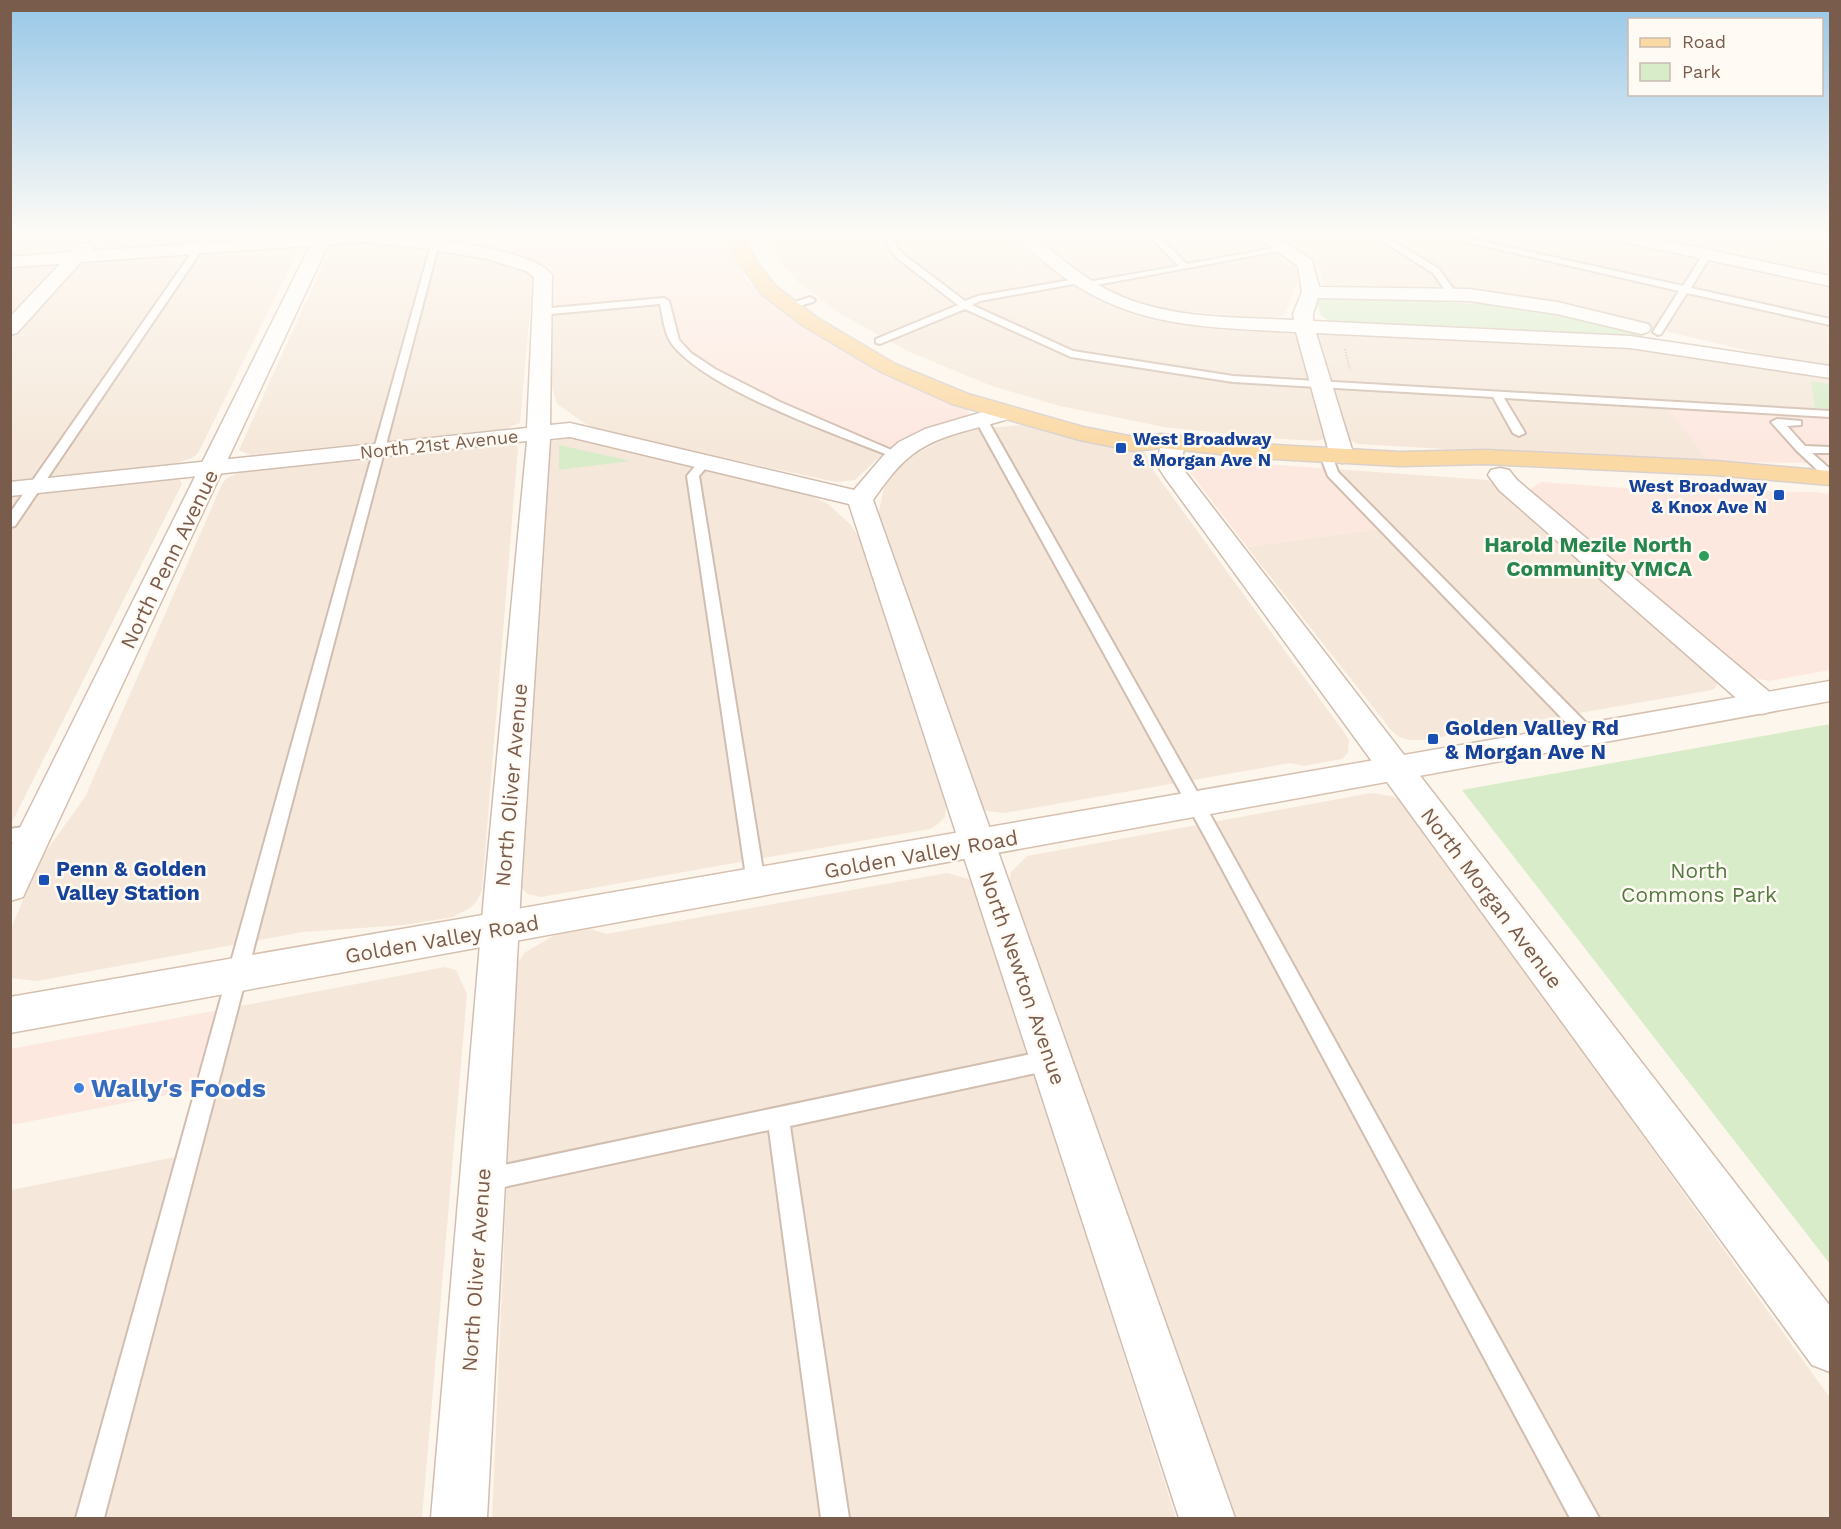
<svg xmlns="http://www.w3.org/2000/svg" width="1841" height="1529" font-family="'Work Sans',sans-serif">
<rect width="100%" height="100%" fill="#fdf6ec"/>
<path fill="#f5e8da" d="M 11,232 L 88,232 L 68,251 L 11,258 Z
M 106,232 L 309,232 L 297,236 L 93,250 L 92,249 Z
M 765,232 L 1010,232 L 1019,244 L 1071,285 L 1121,309 L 1185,322 L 1293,330 L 1295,332 L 1327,438 L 1317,441 L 1268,438 L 1164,427 L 1060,406 L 992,386 L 907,351 L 841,314 L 797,281 L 777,256 Z
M 1029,232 L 1249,232 L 1283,253 L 1293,262 L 1300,275 L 1285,314 L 1279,317 L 1267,318 L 1152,309 L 1113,295 L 1079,274 Z
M 1267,232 L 1584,232 L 1830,284 L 1830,368 L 1795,362 L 1509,294 L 1471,290 L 1325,290 L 1321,287 L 1321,271 L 1317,264 Z
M 1613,232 L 1830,232 L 1830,278 Z
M 353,240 L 452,250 L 528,270 L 533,275 L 520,423 L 505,429 L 250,455 L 239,450 L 332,244 Z
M 301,245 L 198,453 L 192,458 L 177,463 L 11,481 L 11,339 L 78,263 L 86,260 Z
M 58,264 L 58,266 L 11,319 L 11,265 Z
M 659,303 L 671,342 L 685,362 L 713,380 L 884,453 L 855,480 L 836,482 L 607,433 L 589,426 L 557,404 L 548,373 L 549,312 Z
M 1313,331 L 1645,347 L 1708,356 L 1830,378 L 1830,415 L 1667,406 L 1709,462 L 1632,460 L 1359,444 L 1344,438 Z
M 1020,425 L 1144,452 L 1147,456 L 1150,466 L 1344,732 L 1349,740 L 1348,753 L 1342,759 L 1304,766 L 1290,763 L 1004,813 L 987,811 L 980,804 L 883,536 L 878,515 L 885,484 L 894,469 L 907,458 L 947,438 L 978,429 Z
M 569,438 L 813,497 L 827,503 L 851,525 L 858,536 L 946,807 L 945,817 L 938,824 L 930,829 L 541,897 L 528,894 L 521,888 L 547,442 Z
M 503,442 L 514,443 L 518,447 L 482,890 L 477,901 L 470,908 L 453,917 L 405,925 L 303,932 L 37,981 L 11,978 L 11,929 L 39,861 L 85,797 L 222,484 L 227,478 L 246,470 Z
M 1334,469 L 1488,480 L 1712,675 L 1717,682 L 1716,687 L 1712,690 L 1423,740 L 1409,740 L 1399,737 L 1391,730 L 1247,547 L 1392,527 Z
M 172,478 L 180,480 L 182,484 L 11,824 L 11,495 Z
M 1371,793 L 1392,796 L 1405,803 L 1830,1398 L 1830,1518 L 1233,1518 L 1009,885 L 1011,872 L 1027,856 Z
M 947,873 L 969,879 L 974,885 L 1176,1518 L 492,1518 L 516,967 L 524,953 L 555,935 L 591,929 L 606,934 Z
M 445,967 L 456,970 L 467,994 L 422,1518 L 11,1518 L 11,1190 L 190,1154 L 230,1008 Z"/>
<path fill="#fde8e0" d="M 347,232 L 723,232 L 748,282 L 807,329 L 866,362 L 968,408 L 969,412 L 963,419 L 906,438 L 884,453 L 713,380 L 685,361 L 671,342 L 659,303 L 549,312 L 552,268 L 542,264 L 427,237 Z
M 1666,406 L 1830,415 L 1830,463 L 1709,462 Z
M 1193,459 L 1334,469 L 1392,527 L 1247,547 L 1187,468 L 1187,462 Z
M 1542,482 L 1639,489 L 1814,492 L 1830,494 L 1830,670 L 1769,681 L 1744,676 L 1531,492 L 1531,488 Z
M 230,1008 L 208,1087 L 11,1125 L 10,1049 Z"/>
<path fill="#d8ecc9" d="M 1330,297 L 1525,306 L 1601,322 L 1645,335 L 1640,338 L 1331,322 L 1321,315 L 1317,302 Z
M 1811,381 L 1830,384 L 1830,409 L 1815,408 Z
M 559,445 L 631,461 L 559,470 Z
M 1830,724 L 1830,1264 L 1462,790 Z"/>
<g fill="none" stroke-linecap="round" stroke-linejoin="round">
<defs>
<path id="lane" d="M 206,232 L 214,232 L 15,526 L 10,527 L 10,513 Z
M 884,232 L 892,232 L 898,248 L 903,254 L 965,301 L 978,296 L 1082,278 L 1082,282 L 1079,283 L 980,301 L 972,305 L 1073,351 L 1233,376 L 1830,411 L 1830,417 L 1504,398 L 1525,433 L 1519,436 L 1513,433 L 1493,397 L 1233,382 L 1071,357 L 965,309 L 880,344 L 876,343 L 876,339 L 958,305 L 897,258 L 890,249 Z
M 1145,232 L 1154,232 L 1187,264 L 1286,246 L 1290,249 L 1085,287 L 1083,285 L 1088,282 L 1179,266 Z
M 1368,232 L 1379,232 L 1439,269 L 1457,294 L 1455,296 L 1449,296 L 1433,273 Z
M 1423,232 L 1440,232 L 1683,286 L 1704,253 L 1707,252 L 1711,255 L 1691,288 L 1830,319 L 1830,325 L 1687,293 L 1661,334 L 1658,335 L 1653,332 L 1679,291 Z
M 1801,232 L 1830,232 L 1830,237 Z
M 432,241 L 439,243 L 104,1518 L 76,1518 Z
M 810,297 L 815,300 L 813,302 L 788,309 L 783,306 Z
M 664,298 L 669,301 L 679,340 L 691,353 L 715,369 L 780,402 L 903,455 L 901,457 L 893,457 C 836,434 707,390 672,344 C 664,333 663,317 660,304 L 540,315 L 535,312 L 540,309 Z
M 982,418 L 988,421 L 1217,827 L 1599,1518 L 1570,1518 L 1205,837 L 976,421 Z
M 1777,419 L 1801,421 L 1801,425 L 1787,426 L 1805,446 L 1830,447 L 1830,453 L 1812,453 L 1830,469 L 1830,478 L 1826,478 L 1797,451 L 1771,422 Z
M 1326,451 L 1332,455 L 1338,472 L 1594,731 L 1596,735 L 1594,739 L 1582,739 L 1328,476 L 1320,455 Z
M 705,458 L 711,462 L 699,476 L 765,883 L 762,888 L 756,890 L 750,888 L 747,883 L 687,476 L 701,459 Z
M 37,825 L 43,827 L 46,832 L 43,837 L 10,843 L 10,829 Z
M 1050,1050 L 1057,1053 L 1061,1060 L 1057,1067 L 1050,1070 L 790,1126 L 849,1518 L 821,1518 L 769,1130 L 485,1191 L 477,1188 L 474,1180 L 477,1172 L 485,1169 Z"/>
<path id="street" d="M 356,232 C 393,232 532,246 552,275 L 550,425 L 570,423 L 854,490 L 883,456 L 899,442 L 925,429 L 1003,406 L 1011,408 L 1014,413 L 1011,418 C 979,429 941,433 913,454 C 897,466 885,483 873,500 L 1235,1518 L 1179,1518 L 849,504 L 570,437 L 550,439 L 521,885 L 487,1518 L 431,1518 L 485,885 L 527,441 L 10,496 L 10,482 L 527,428 L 534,277 L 526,271 L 487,259 L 429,249 L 362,242 L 81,262 L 17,333 L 10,335 L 10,317 L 60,264 L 10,267 L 10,257 L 70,252 C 77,246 80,242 90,244 L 93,248 L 90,251 Z
M 1013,232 L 1031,232 C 1059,258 1090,284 1125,298 C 1177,319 1239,317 1294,320 L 1293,314 L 1302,292 L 1298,266 L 1249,232 L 1269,232 L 1312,260 L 1319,287 L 1469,289 L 1557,302 L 1648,324 L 1651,328 L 1648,332 L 1641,334 L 1557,314 L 1469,301 L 1318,298 L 1313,314 L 1313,321 L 1630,336 L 1830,366 L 1830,378 L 1630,348 L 1316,333 L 1354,456 L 1350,461 L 1342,463 L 1334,461 L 1330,456 L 1296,332 C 1205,327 1129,329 1053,269 C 1040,258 1023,246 1013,232 Z
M 1592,232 L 1626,232 L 1830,276 L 1830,286 L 1600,237 Z
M 1173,436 L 1181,438 L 1185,443 L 1181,465 L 1183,469 L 1830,1306 L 1830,1372 L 1812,1365 L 1164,476 L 1157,465 L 1161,443 L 1165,438 Z
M 1500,468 L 1509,470 L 1517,480 L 1773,695 L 1778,703 L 1773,711 L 1762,714 L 1751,711 L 1499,490 L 1488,475 L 1491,470 Z"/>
<path id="secondary" d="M 317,232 L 334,232 L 28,886 L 23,897 L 10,901 L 10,848 Z
M 1830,681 L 1830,701 L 10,1033 L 10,997 Z"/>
<path id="primary" d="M 725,232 L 742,232 L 755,260 L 777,287 L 816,317 L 895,364 L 968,394 L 1083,427 L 1134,437 L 1161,434 L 1258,444 L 1400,452 L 1486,450 L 1715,461 L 1830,471 L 1830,485 L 1715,475 L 1486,464 L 1400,466 L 1258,458 L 1161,448 L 1134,451 L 1080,440 L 952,404 L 881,372 L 802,325 L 763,295 L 738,261 Z"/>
</defs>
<use href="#lane" stroke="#d1beb0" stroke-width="4"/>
<use href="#street" stroke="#d1beb0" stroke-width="3"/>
<use href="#secondary" stroke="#d6c0b0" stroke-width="3"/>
<use href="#primary" stroke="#dad1cd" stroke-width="3"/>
<path stroke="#d9b8a5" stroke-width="2" stroke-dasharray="1 2" stroke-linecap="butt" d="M 1345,349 L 1350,370"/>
<use href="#lane" fill="#fff" fill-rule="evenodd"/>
<use href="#street" fill="#fff" fill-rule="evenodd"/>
<use href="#secondary" fill="#fff" fill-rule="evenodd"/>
<use href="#primary" fill="#fbd9a5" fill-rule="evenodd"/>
</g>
<linearGradient id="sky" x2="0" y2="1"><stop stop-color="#97c7e8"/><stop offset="0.52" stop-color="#fefbf6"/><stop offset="1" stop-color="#fefbf6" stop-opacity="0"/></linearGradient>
<rect width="1841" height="446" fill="url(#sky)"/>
<g fill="#1a4fb4" stroke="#fffaf3" stroke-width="2">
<rect x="1115" y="442" width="12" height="12" rx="3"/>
<rect x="1773" y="489" width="12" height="12" rx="3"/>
<rect x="1427" y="733" width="12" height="12" rx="3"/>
<rect x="38" y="874" width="12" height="12" rx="3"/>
</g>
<circle fill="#2e9e5b" stroke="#fffaf3" stroke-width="2" cx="1704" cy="556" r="6"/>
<circle fill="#3f7fe0" stroke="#fffaf3" stroke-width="2" cx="79" cy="1088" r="6"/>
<g text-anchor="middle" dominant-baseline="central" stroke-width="5" stroke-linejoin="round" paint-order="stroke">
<g font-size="18" font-weight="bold" fill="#164399" stroke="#fffaf3" text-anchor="start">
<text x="1133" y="438">West Broadway<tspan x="1133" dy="21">&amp; Morgan Ave N</tspan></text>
<text x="1767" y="485" text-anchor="end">West Broadway<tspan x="1767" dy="21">&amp; Knox Ave N</tspan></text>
</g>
<g font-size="18" fill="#7a5c4d" stroke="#fffaf3">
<text transform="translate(439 444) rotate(-6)">North 21st Avenue</text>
</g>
<g font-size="21" font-weight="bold" fill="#27864d" stroke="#fffaf3" text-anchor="end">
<text x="1692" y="544">Harold Mezile North<tspan x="1692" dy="24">Community YMCA</tspan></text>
</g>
<g font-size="21" fill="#7a5c4d" stroke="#fffaf3">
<text transform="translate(169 559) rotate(-64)">North Penn Avenue</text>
<text transform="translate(511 785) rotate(-85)">North Oliver Avenue</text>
<text transform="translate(921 854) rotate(-10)">Golden Valley Road</text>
<text transform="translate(1492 898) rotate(53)">North Morgan Avenue</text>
<text transform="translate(442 939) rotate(-10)">Golden Valley Road</text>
<text transform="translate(1023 978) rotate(71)">North Newton Avenue</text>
<text transform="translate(476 1270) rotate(-86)">North Oliver Avenue</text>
</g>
<g font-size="21" font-weight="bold" fill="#164399" stroke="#fffaf3" text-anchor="start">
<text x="1445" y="727">Golden Valley Rd<tspan x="1445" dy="24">&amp; Morgan Ave N</tspan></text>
<text x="56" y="868">Penn &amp; Golden<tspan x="56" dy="24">Valley Station</tspan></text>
</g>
<g font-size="21" fill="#537a41" stroke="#fffaf3">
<text x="1699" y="870">North<tspan x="1699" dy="24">Commons Park</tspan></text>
</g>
<g font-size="26" font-weight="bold" fill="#366cbe" stroke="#fffaf3" text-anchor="start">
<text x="91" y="1088">Wally's Foods</text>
</g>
</g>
<rect width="1841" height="1529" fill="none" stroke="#7a5c4d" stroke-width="24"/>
<rect x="1628" y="18" width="195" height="78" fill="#fffaf3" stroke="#cabbb1" stroke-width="1.5"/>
<rect x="1640" y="38" width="30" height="9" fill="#fbd9a5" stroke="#cabbb1" stroke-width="1.5"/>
<text x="1682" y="48" font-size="18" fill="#7a5c4d">Road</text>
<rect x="1640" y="63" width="30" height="18" fill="#d8ecc9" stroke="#cabbb1" stroke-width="1.5"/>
<text x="1682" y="78" font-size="18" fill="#7a5c4d">Park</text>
</svg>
